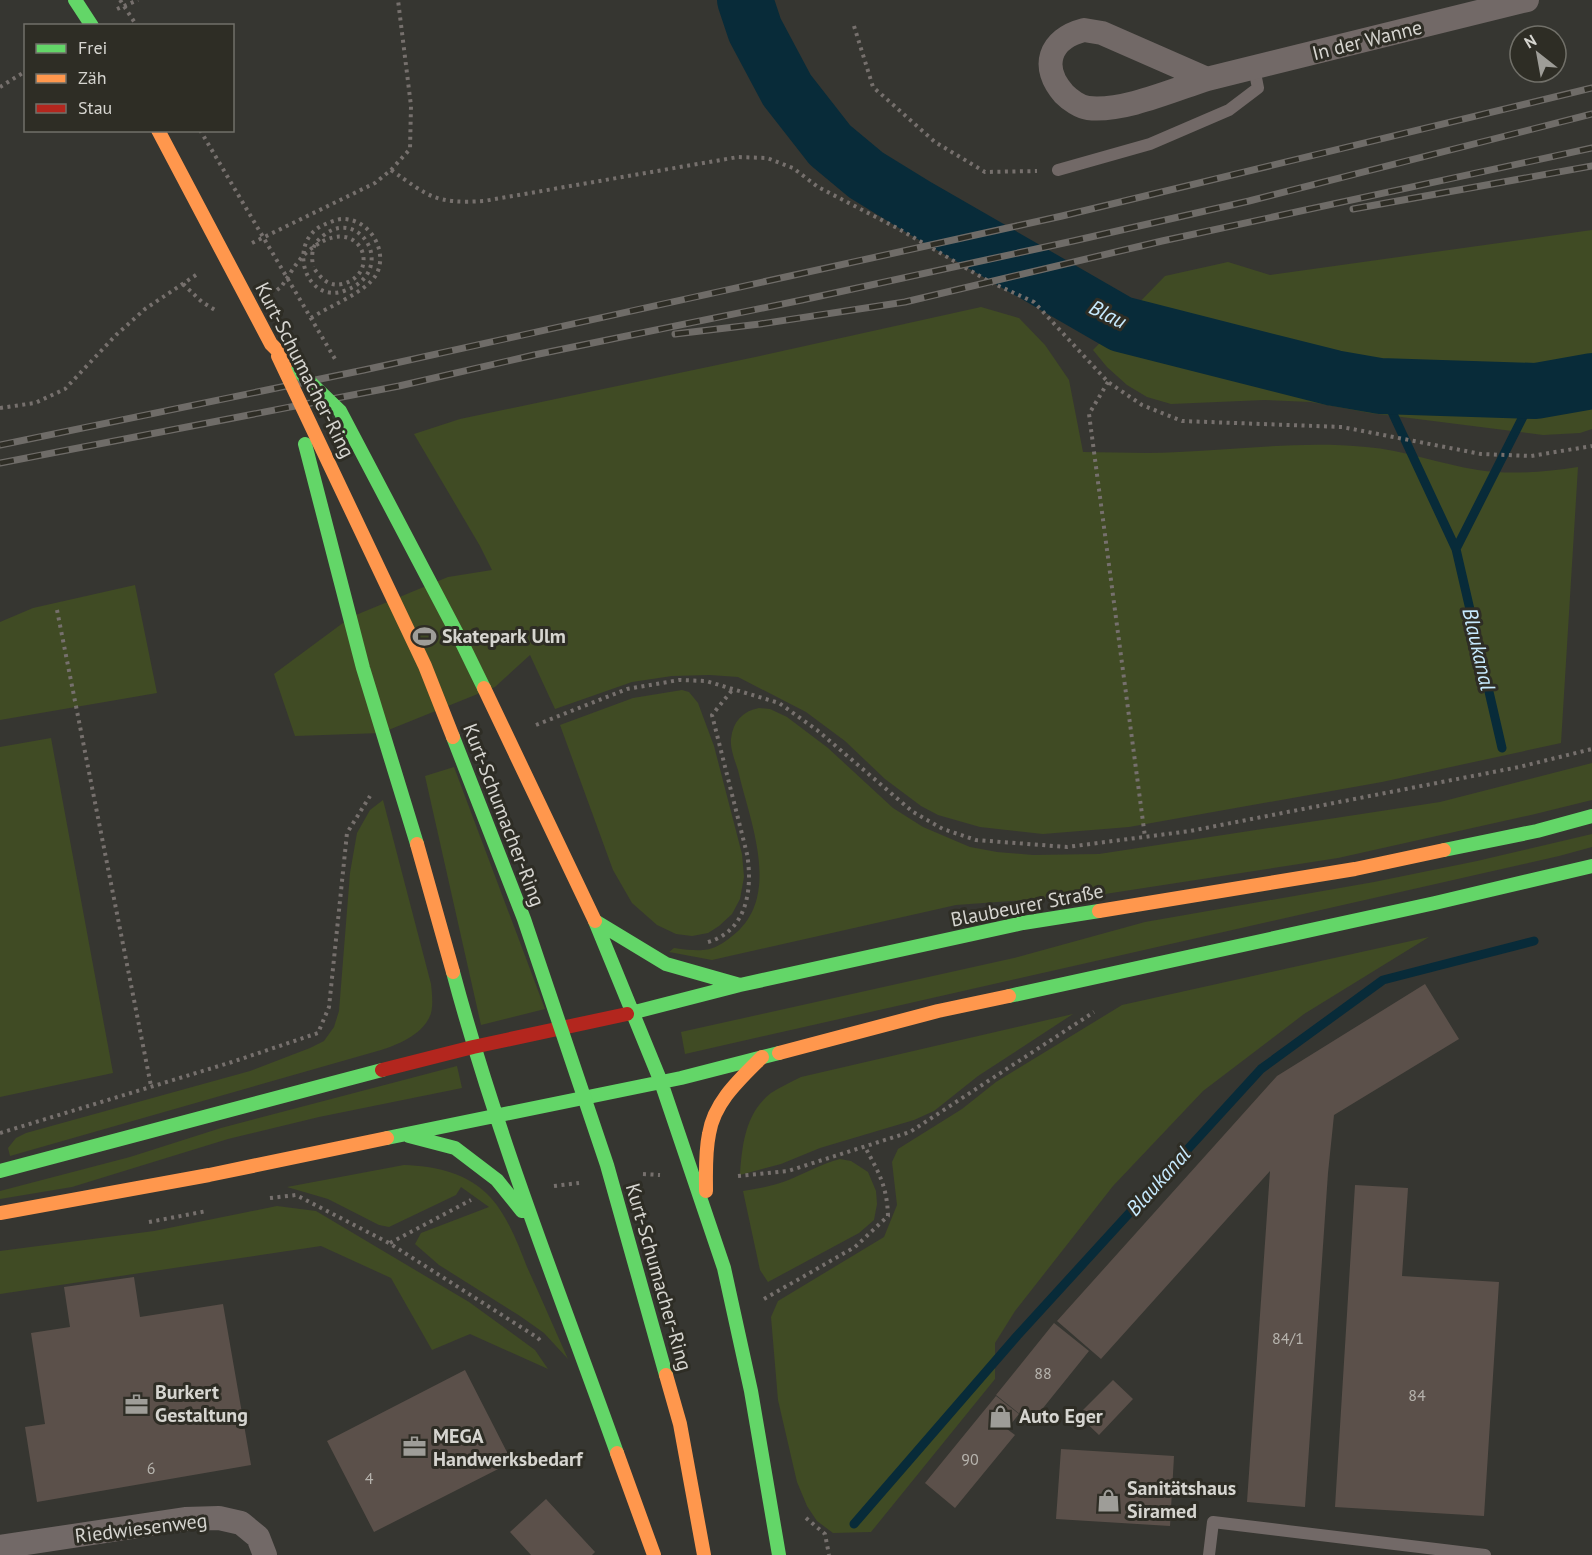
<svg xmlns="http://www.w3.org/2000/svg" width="1592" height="1555" font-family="'PT Sans',sans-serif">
<rect width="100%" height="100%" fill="#363631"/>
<path fill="#404b24" d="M 1592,230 L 1592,429 L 1580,433 L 1543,435 L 1370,413 L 1311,402 L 1264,400 L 1171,404 L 1147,397 L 1127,385 L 1107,367 L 1093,350 L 1165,276 L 1228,262 L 1270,275 Z
M 981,307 L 1019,318 L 1045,345 L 1069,380 L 1083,452 C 1115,452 1147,454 1179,452 C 1241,449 1303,441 1366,447 C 1404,450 1440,464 1478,470 C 1511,475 1545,472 1578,467 L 1561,743 L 1382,782 L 1129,827 L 1043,834 L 980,827 L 938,815 L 921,806 L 885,779 L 845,741 L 806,712 L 738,677 L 710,675 L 672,676 L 632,682 L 555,709 L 530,655 L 495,687 L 381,733 L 295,736 L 274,674 L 351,617 L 448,577 L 492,570 L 480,546 L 414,434 L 460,419 L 760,356 Z
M 135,585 L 157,693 L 0,720 L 0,622 L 33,608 Z
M 682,690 L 689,692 L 698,703 L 714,746 L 742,854 L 744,877 L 740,899 L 732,914 L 719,926 L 708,933 L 692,936 L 676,934 L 657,925 L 632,903 L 613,870 L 560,725 L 633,698 Z
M 759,708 L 770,709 L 787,717 L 828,748 L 893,808 L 923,827 L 970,847 L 997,852 L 1033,855 L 1099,854 L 1440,802 L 1592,763 L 1592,800 L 1531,815 L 1338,858 L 1105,894 L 956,905 L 712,960 L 669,952 L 674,948 C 704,952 713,953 737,932 C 781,892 749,819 738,770 C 735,761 730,748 731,739 C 733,721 743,711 759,708 Z
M 51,738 L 113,1073 L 0,1097 L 0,747 Z
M 454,767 L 545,1009 L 481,1025 L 425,776 Z
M 383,800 L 431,984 C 432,994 434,1009 429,1018 C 421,1035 397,1045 381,1050 L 10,1156 L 8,1148 L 16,1138 L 26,1133 L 250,1071 L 310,1048 L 324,1041 L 334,1027 L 339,1011 L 350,873 L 357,833 L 370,810 Z
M 1592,834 L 1592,847 L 1559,856 L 685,1054 L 681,1032 L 1014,958 L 1145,922 L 1374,882 L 1477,861 Z
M 1429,937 L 1304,1014 L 1203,1091 L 1113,1186 L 1015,1311 L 995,1343 L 995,1379 L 871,1532 L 833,1533 L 817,1521 L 807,1506 L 797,1482 L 778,1400 L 771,1317 L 778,1301 L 884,1237 L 897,1205 L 892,1162 L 898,1149 L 962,1109 L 996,1082 L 1122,1005 Z
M 1073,1014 L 978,1076 L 934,1111 L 914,1120 L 820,1148 L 781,1164 L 740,1175 C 742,1146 745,1113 771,1093 C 780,1087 791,1082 801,1077 Z
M 457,1066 L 462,1088 L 319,1117 L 228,1139 L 72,1187 L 0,1199 L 0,1191 L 130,1157 L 221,1128 Z
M 840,1159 L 851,1161 L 868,1172 L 876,1191 L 877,1204 L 874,1220 L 859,1233 L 768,1282 L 760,1270 L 743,1191 C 757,1189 772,1186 786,1181 C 804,1174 821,1164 840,1159 Z
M 404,1165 C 435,1166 469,1173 491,1198 C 508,1217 518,1244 527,1267 C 541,1297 554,1328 568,1359 L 544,1333 L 520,1316 L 439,1265 L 415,1244 L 421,1233 L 489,1207 L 461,1187 L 456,1195 L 389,1227 L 379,1225 L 328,1199 L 287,1187 Z
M 277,1206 L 316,1211 L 469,1302 L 535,1350 L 548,1369 L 470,1334 L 432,1350 L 391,1278 L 321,1246 L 0,1294 L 0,1251 L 154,1231 Z"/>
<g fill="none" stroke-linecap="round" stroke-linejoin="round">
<path stroke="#082b39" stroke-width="9" d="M 1380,386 L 1456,549
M 1502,748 L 1456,549 L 1536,391
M 854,1524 L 1017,1336 L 1261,1069 L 1383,980 L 1534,941"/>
<path stroke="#082b39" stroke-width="56" d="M 745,0 L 755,30 L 787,90 L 830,145 L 866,175 L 918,207 L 1121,324 L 1334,378 L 1380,386 L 1536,391 L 1592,381"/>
</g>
<path fill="#5b504a" d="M 1425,984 L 1459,1039 L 1334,1115 L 1328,1173 L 1305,1507 L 1247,1502 L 1270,1171 L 1101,1359 L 1057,1321 L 1277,1076 Z
M 1355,1185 L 1408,1188 L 1402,1276 L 1499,1282 L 1484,1516 L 1335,1507 Z
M 134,1277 L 140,1317 L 223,1304 L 251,1465 L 37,1502 L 25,1427 L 45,1424 L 31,1333 L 70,1327 L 64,1287 Z
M 1054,1323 L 1089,1351 L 1031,1423 L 996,1395 Z
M 465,1370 L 512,1462 L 374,1532 L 327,1441 Z
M 1113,1380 L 1133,1399 L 1099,1435 L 1078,1415 Z
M 996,1396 L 1019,1414 L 1007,1429 L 1015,1435 L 955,1508 L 925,1483 Z
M 1061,1449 L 1174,1456 L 1170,1526 L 1056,1519 Z
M 546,1499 L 595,1552 L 592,1555 L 531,1555 L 510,1532 Z"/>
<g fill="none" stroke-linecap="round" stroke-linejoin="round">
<path stroke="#76706d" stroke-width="4" stroke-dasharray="3 4.5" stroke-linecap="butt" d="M 117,9 L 138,0
M 854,26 L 873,87 L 935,142 L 985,172 L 1037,171
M 0,87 L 26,71
M 391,170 C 430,197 435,204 484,201 L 738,157 L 767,158 L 793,168 L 818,187 L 899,229 L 990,282 L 1034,302 L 1108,382 L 1142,405 L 1182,421 L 1342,427 L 1481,454 L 1531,456 L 1592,446
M 252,243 L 375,183 L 391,170 L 410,149 L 411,106 L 398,0
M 183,284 L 202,302 L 215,310
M 277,290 L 281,287 C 289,276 296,262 306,253 C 359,206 385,274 342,284 C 328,287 320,277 313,267
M 1108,382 L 1089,414 L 1145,837
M 0,408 L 35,403 L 65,389 L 116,335 L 145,309 L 199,273
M 57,610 L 151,1086
M 536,725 L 627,689 L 679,680 L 706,681 L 779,703 L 817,730 L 913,812 L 943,829 L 976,840 L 1067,847 L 1190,831 L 1519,767 L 1592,749
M 708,942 C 747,931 753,889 747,854 L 712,715 L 733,689
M 0,1133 L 232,1062 L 318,1033 L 329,1007 L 347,833 L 370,796
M 643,1174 L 660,1175
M 738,1176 L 788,1171 L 910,1132 L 1094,1012
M 554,1186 L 579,1183
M 270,1198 L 296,1195 L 389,1243 L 538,1338 L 542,1343
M 149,1222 L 207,1211
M 390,1243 L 471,1200
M 764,1299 L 855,1247 L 888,1216 C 887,1186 879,1173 865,1147
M 806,1518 L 825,1534 L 829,1555"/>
<path stroke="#726967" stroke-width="12" d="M 1058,170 L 1150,144 L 1229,110 L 1258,88 L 1254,68
M 1209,1555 L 1213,1522 L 1485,1555"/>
<path stroke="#726967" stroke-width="24" d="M 1084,30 L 1102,33 L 1207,79 C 1173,90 1123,112 1088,108 C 1080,107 1070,100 1064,94 C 1040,67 1049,39 1084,30 Z
M 1207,79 L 1527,0
M 0,1547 L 185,1519 L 219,1518 L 241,1523 L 258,1537 L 265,1555"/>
<path stroke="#63d668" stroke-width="14" d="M 75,0 L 92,26
M 1444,850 L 1537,831 L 1592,816
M 595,921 L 661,1082 L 724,1268 L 751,1391 L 779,1555
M 595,921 L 666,964 L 740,985
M 453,972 C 497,1136 560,1294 617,1453
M 1009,996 L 1435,903 L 1592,866
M 627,1014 L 740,985 L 1023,923 L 1099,911
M 409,1136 L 455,1148 L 497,1180 L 522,1211
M 387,1138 L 681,1078 L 779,1053
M 0,1171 L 382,1070"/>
<path stroke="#ff974d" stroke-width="14" d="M 1099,911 L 1355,869 L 1444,850
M 779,1053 L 938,1011 L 1009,996
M 706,1191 C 706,1172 705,1153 709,1134 C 714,1102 740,1079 762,1057
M 0,1213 L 209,1175 L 387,1138
M 617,1453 L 654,1555"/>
<path stroke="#b3261e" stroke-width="14" d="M 382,1070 L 473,1047 L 627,1014"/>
<defs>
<path id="rail" d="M 1353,209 L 1592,166
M 675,334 L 760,324 L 905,302 L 1162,241 L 1592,148
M 0,445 L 364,370 L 1062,216 L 1592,88
M 0,463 L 399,386 L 534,355 L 802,300 L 1073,241 L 1249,201 L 1592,114"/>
</defs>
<use href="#rail" stroke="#6f6c68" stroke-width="7"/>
<use href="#rail" stroke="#2e2d25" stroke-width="4.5" stroke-dasharray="14" stroke-linecap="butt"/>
<path stroke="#76706d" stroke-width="4" stroke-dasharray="3 4.5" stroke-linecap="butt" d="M 120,0 L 137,26
M 200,130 L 335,359
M 311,318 C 329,306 365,293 376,275 C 389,252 370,219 343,219 C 336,219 328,223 321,226 C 287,245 306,304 344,291 C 399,272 361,206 324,235 C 312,244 311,252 313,267"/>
<path stroke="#63d668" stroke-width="14" d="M 288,361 L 340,411 L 462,643 L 484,688
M 305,444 L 363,668 L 417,844
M 453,737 L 524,919 L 607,1165 L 666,1375"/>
<path stroke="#ff974d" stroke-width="14" d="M 158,130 L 271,344 L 288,361
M 278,356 L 425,666 L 453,737
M 484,688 L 595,921
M 417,844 L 453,972
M 666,1375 L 680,1424 L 704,1555"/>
</g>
<defs>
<symbol id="stadium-bare" viewBox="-9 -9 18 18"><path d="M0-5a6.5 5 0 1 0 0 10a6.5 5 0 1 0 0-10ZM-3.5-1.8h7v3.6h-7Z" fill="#9e9d98" stroke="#2e2d25" stroke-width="2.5" paint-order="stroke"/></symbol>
<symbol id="office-bare" viewBox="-9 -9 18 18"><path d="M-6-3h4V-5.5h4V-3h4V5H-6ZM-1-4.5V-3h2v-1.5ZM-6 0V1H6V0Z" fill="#9e9d98" stroke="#2e2d25" stroke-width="2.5" paint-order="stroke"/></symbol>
<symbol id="shop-bare" viewBox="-9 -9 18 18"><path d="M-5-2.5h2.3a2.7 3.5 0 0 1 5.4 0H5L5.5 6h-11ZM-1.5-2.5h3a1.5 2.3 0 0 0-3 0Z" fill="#9e9d98" stroke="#2e2d25" stroke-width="2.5" paint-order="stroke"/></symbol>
</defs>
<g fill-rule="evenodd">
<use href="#stadium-bare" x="408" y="620" width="33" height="33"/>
<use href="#office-bare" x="120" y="1388" width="33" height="33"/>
<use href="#shop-bare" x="984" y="1400" width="33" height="33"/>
<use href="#office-bare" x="398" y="1430" width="33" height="33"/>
<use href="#shop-bare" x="1092" y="1484" width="33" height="33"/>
</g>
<g text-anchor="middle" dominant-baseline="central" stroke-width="6" stroke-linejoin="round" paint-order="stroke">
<g font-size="16" fill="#b7b4ae">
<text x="1288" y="1338">84/1</text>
<text x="1043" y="1373">88</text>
<text x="1417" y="1395">84</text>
<text x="970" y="1459">90</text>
<text x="151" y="1468">6</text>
<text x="369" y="1478">4</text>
</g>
<g font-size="20" fill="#d6d5d0" stroke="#2e2d25">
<text transform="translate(1367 40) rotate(-14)">In der Wanne</text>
<text transform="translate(305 370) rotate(63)">Kurt-Schumacher-Ring</text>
<text transform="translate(504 815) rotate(69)">Kurt-Schumacher-Ring</text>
<text transform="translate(1027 905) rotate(-11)">Blaubeurer Straße</text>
<text transform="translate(659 1277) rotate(74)">Kurt-Schumacher-Ring</text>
<text transform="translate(141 1528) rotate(-7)">Riedwiesenweg</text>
</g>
<g font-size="20" font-weight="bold" fill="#d6d5d0" stroke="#2e2d25" text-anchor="start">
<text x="442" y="636">Skatepark Ulm</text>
<text x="155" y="1392">Burkert<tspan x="155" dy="23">Gestaltung</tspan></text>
<text x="1019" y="1416">Auto Eger</text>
<text x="433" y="1436">MEGA<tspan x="433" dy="23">Handwerksbedarf</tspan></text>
<text x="1127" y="1488">Sanitätshaus<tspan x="1127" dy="23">Siramed</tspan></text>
</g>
<g font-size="21" font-style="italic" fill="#c7eafe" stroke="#2e2d25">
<text transform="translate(1108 314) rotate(26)">Blau</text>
<text transform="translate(1479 649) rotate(77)">Blaukanal</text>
<text transform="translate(1158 1181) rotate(-48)">Blaukanal</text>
</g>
</g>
<rect x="24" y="24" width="210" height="108" fill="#2e2d25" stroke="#717069" stroke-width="1.5"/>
<rect x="36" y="44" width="30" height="9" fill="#63d668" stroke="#717069" stroke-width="1.5"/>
<text x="78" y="54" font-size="18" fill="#d6d5d0">Frei</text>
<rect x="36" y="74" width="30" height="9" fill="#ff974d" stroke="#717069" stroke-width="1.5"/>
<text x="78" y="84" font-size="18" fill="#d6d5d0">Zäh</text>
<rect x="36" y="104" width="30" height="9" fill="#b3261e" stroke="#717069" stroke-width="1.5"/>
<text x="78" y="114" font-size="18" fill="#d6d5d0">Stau</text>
<g transform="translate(1538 54) rotate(329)"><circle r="28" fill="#2e2d25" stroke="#717069" stroke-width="1.5"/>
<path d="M0-4.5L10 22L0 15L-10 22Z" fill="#9e9d98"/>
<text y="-9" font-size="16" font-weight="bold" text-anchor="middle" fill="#d6d5d0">N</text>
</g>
</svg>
